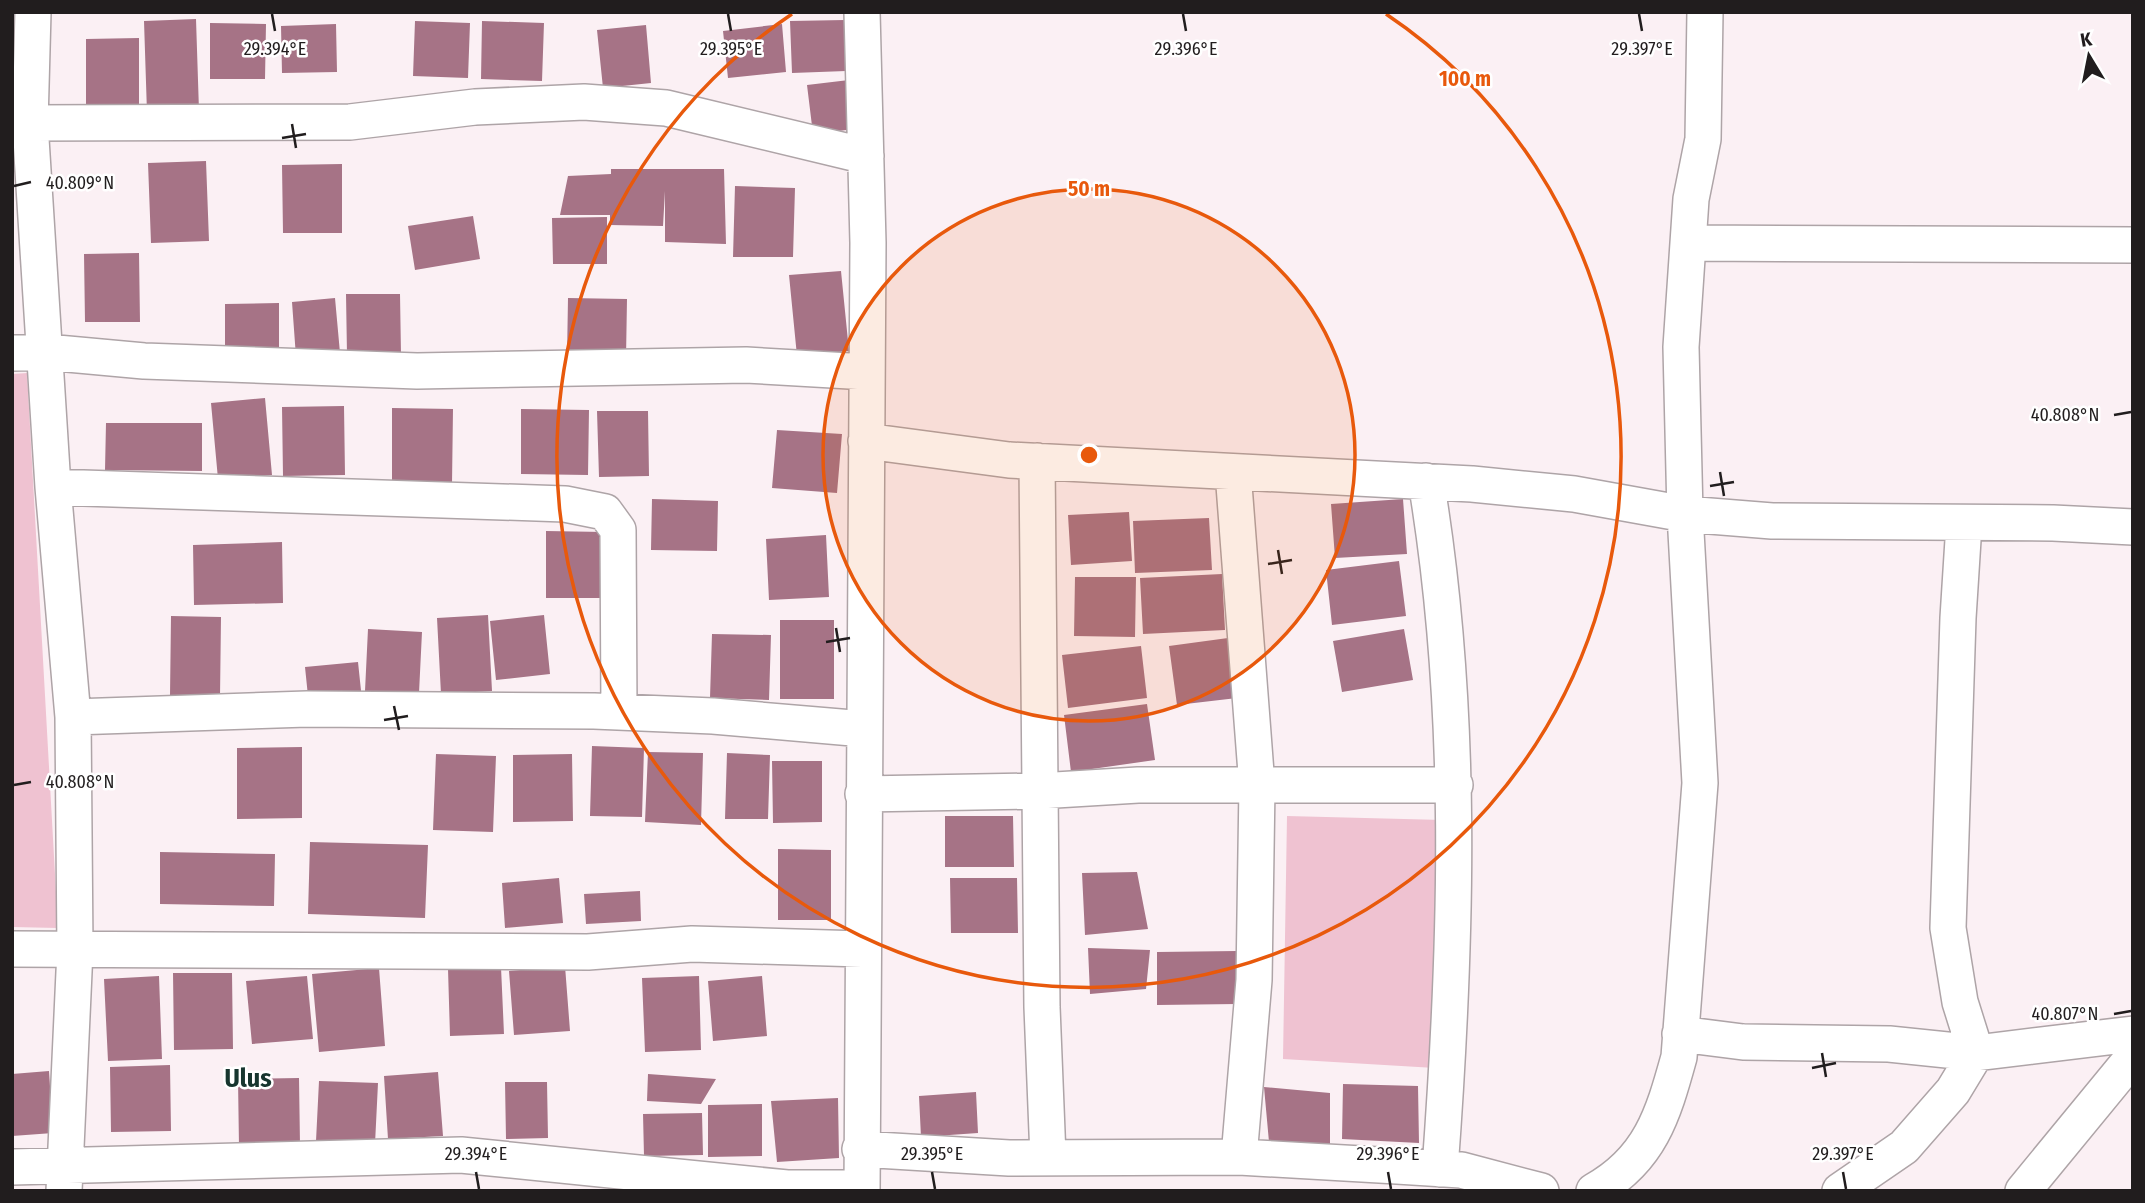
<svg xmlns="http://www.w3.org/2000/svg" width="2145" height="1203" font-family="'Fira Sans Condensed',sans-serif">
<rect width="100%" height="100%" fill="#fbf0f4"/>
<path fill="#efc2d1" d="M 27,373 L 58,928 L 12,927 L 12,374 Z
M 1287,816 L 1443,820 L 1435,1068 L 1283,1059 Z"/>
<path fill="#a67386" d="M 196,19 L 199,111 L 147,113 L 144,21 Z
M 845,20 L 846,71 L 792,73 L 790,21 Z
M 415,21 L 470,23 L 468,78 L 413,76 Z
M 482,21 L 544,23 L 542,81 L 481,79 Z
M 210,23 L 266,24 L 265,79 L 210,79 Z
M 336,24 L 337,72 L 282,73 L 281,26 Z
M 782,24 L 786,72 L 728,78 L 723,31 Z
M 646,25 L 651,83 L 603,88 L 597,30 Z
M 139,38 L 139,108 L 86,108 L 86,39 Z
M 849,80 L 855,129 L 813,134 L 807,85 Z
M 206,161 L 209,241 L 151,243 L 148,163 Z
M 342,164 L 342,233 L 283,233 L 282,165 Z
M 611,169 L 724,169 L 726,244 L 665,242 L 665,191 L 663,226 L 610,225 L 610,215 L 560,215 L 568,176 L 611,174 Z
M 735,186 L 795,188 L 793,257 L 733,257 Z
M 473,216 L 480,259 L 415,270 L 408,226 Z
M 607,217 L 607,264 L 553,264 L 552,218 Z
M 139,253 L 140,322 L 85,322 L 84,254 Z
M 841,271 L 849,351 L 797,356 L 789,275 Z
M 346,294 L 400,294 L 401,355 L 347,355 Z
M 335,298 L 340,353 L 296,357 L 292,302 Z
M 568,298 L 627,299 L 626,358 L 567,357 Z
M 279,303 L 279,357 L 225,357 L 225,304 Z
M 265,398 L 272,475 L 218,479 L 211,403 Z
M 344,406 L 345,475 L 283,476 L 282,407 Z
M 392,408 L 453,409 L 452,484 L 392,483 Z
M 521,409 L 589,410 L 588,475 L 521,474 Z
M 597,411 L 648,411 L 649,476 L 599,477 Z
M 106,423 L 202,423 L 202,471 L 105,470 Z
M 777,430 L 842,434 L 837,493 L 772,488 Z
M 652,499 L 718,501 L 717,551 L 651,550 Z
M 1403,499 L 1407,554 L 1335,558 L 1331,504 Z
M 1129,512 L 1132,561 L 1071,565 L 1068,515 Z
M 1209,518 L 1212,570 L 1135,573 L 1133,521 Z
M 546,531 L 604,532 L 604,598 L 546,598 Z
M 826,535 L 829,597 L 769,600 L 766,539 Z
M 282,542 L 283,603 L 194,605 L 193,545 Z
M 1399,561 L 1406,616 L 1332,625 L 1326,570 Z
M 1222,574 L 1225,630 L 1143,634 L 1140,578 Z
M 1075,577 L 1136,577 L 1135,637 L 1074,636 Z
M 488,615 L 492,691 L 441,694 L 437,618 Z
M 544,615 L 550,674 L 496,680 L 490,621 Z
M 171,616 L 221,617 L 220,697 L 170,696 Z
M 780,620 L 834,620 L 834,699 L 780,699 Z
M 368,629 L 422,632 L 419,693 L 365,691 Z
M 1404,629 L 1413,680 L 1342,692 L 1333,641 Z
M 712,634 L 771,635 L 769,700 L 710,698 Z
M 1228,638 L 1237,698 L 1177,705 L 1169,646 Z
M 1141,646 L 1147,698 L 1068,708 L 1062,655 Z
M 358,662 L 362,700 L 309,706 L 305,667 Z
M 1147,704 L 1155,760 L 1071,772 L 1064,715 Z
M 592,746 L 644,748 L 642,817 L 590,816 Z
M 302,747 L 302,818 L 237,819 L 237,748 Z
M 648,752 L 703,753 L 701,825 L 645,822 Z
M 727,753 L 770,755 L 768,819 L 725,819 Z
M 436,754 L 496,756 L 493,832 L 433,830 Z
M 572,754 L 573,821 L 513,822 L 513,755 Z
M 772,761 L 822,761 L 822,822 L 773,823 Z
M 945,816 L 1013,816 L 1014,867 L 945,867 Z
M 310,842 L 428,845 L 425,918 L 308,914 Z
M 778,849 L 831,850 L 831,920 L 778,920 Z
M 160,852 L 275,854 L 274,906 L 160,904 Z
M 1137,872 L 1148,929 L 1085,935 L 1082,873 Z
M 559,878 L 563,923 L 505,928 L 502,883 Z
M 950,878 L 1017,878 L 1018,933 L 951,933 Z
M 640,891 L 641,921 L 586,924 L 584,894 Z
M 1088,948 L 1150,950 L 1146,989 L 1090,994 Z
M 1237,951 L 1237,1004 L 1157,1005 L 1157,952 Z
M 565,966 L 570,1031 L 514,1035 L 509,971 Z
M 501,967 L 504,1034 L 450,1036 L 448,969 Z
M 379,968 L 385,1046 L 319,1052 L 312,974 Z
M 173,973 L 232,973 L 233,1049 L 174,1050 Z
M 159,976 L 162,1059 L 108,1061 L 104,979 Z
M 307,976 L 313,1039 L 252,1044 L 246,981 Z
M 699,976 L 701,1050 L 645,1052 L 642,978 Z
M 762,976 L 767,1036 L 713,1041 L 708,981 Z
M 170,1065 L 171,1131 L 111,1132 L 110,1067 Z
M 49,1071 L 53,1133 L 12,1136 L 12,1074 Z
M 438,1072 L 443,1136 L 388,1139 L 384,1076 Z
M 648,1074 L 716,1079 L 701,1104 L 647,1101 Z
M 299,1078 L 300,1145 L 239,1147 L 238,1079 Z
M 319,1081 L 378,1083 L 375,1144 L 316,1141 Z
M 505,1082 L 547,1082 L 548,1138 L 506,1139 Z
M 1343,1084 L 1418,1086 L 1419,1143 L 1342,1139 Z
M 1264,1087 L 1330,1093 L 1330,1148 L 1269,1142 Z
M 976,1092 L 978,1133 L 921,1137 L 919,1096 Z
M 838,1098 L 839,1158 L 777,1162 L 771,1101 Z
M 762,1104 L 762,1156 L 708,1157 L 708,1105 Z
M 702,1113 L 703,1155 L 644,1156 L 643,1114 Z"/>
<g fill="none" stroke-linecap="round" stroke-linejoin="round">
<defs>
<path id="minor" d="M 33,12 L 30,123 L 53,487 L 73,717 L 75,950 L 64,1191
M 30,123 L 350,122 L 475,107 L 584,102 L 666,108 L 866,156
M 1688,243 L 2133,245
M 12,353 L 46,352 L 144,361 L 417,371 L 746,365 L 867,372
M 866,441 L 1009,460 L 1472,484 L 1574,494 L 1685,514 L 1772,521 L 2053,523 L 2133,527
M 1037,461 L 1042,1007 L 1048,1157
M 1233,472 L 1257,786 L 1254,980 L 1239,1157
M 1426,481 C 1464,709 1457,939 1440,1169
M 53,487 L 565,504 L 605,512 L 618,530 L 619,712
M 73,717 L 307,709 L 594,711 L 713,716 L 864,729
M 863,794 L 1039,791 L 1138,785 L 1455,785
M 12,949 L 588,952 L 692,944 L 862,949
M 1680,1034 L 1743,1042 L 1889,1044 L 1976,1053 L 2133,1034
M 860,1149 L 1009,1158 L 1239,1157 L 1397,1166 L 1461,1170 L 1541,1191
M 12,1167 L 461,1155 L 787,1188 L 862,1188
M 862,1191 L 868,243 L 862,12
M 1594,1191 C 1650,1160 1663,1115 1679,1057 L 1700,783 L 1685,514 L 1681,347 L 1691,199 L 1703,139 L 1705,12
M 1840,1191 L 1904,1147 L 1953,1091 L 1976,1053 L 1960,1002 L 1948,928 L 1958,618 L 1964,524
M 2023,1191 L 2133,1057"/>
</defs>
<use href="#minor" stroke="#aea4a7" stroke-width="38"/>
<use href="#minor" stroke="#fff" stroke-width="35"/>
</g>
<path fill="none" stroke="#211d1e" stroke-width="2.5" d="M 272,14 L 275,31M 728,14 L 731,31M 1183,14 L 1186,31M 1639,14 L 1642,31M 292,124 L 296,148M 282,138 L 306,134M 14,186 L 31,182M 2114,415 L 2131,412M 1720,472 L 1724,496M 1710,486 L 1734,482M 1278,550 L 1282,574M 1268,564 L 1292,560M 836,628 L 840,652M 826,642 L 850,638M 394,706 L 399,730M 384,720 L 408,716M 14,785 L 31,782M 2114,1014 L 2131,1011M 1822,1053 L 1826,1077M 1812,1068 L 1836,1063M 476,1172 L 479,1189M 932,1172 L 935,1189M 1388,1172 L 1391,1189M 1843,1172 L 1846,1189"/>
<circle cx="1089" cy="455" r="266" fill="#e8590c" fill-opacity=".12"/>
<g fill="none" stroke="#e8590c" stroke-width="3.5">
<circle cx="1089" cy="455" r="266"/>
<path d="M1386 14A532 532 0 1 1 792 14"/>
</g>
<g text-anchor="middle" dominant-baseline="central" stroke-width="5" stroke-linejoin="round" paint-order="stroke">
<g font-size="26" font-weight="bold" fill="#17362f" stroke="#fff">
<text x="248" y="1078">Ulus</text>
</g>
</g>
<g font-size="18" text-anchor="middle" fill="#211d1e" stroke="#fff" stroke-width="5" stroke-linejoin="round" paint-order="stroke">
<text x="275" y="55">29.394°E</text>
<text x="731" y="55">29.395°E</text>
<text x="1186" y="55">29.396°E</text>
<text x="1642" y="55">29.397°E</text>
<text x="80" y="189">40.809°N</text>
<text x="2065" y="421">40.808°N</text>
<text x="80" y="788">40.808°N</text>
<text x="2065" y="1020">40.807°N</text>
<text x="476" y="1160">29.394°E</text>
<text x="932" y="1160">29.395°E</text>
<text x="1388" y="1160">29.396°E</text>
<text x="1843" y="1160">29.397°E</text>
</g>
<circle cx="1089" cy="455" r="10" fill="#e8590c" stroke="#fff" stroke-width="3.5"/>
<g font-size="21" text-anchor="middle" font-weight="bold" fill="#e8590c" stroke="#fff" stroke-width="5" stroke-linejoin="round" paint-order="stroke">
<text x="1465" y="86">100 m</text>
<text x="1089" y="196">50 m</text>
</g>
<rect width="2145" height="1203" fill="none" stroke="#211d1e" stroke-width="28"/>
<g transform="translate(2089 56) rotate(350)" stroke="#ffffff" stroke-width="5" paint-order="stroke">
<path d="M0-5L12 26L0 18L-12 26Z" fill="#211d1e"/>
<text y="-10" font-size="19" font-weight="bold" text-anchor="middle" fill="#211d1e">K</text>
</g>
</svg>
